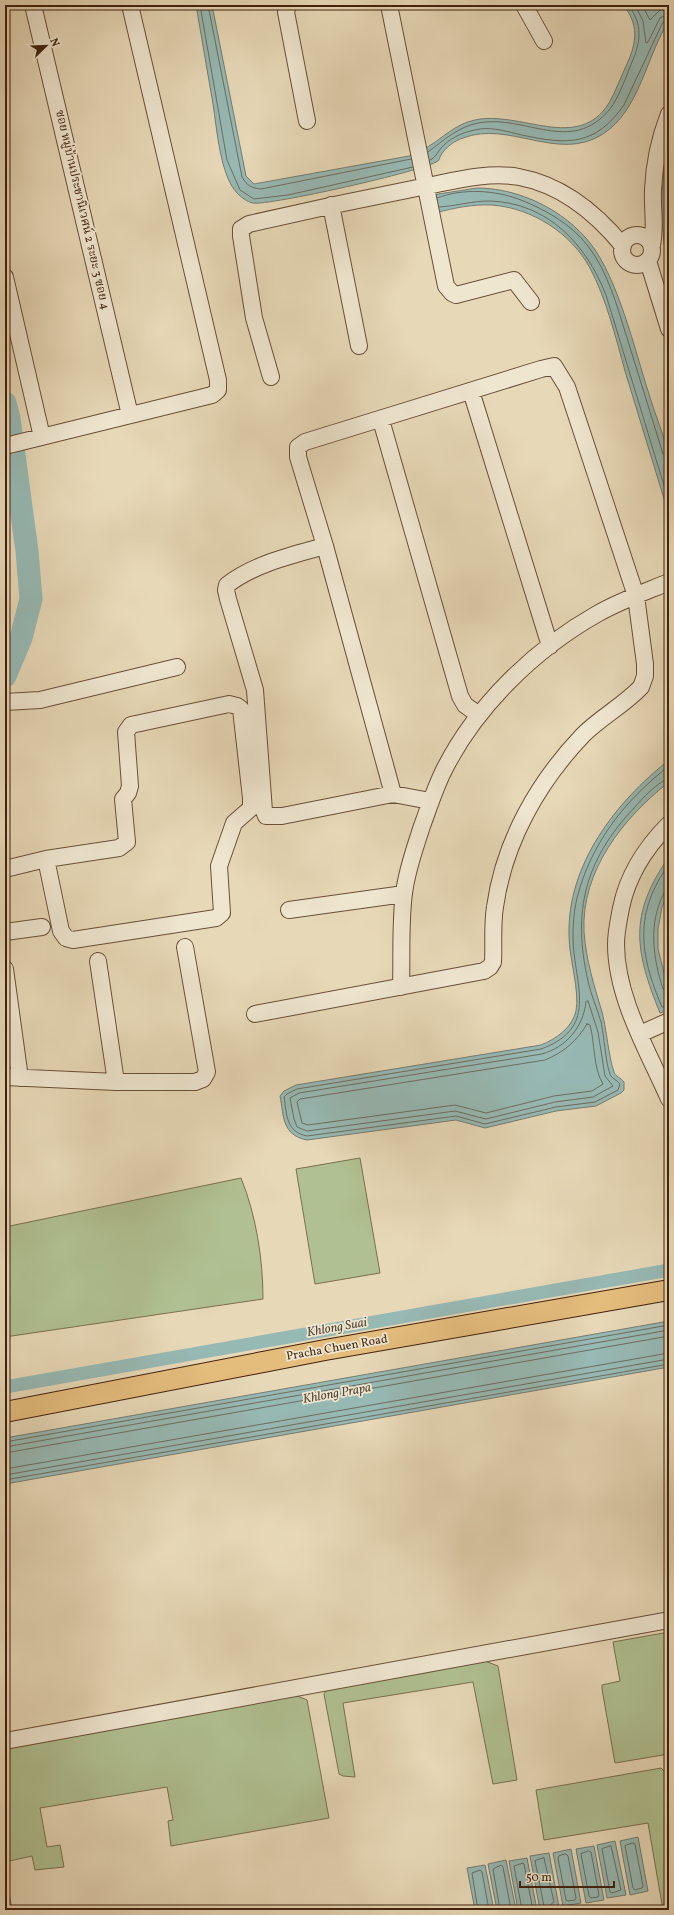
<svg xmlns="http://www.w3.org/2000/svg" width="674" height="1915" font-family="Vollkorn,'Noto Serif Thai',serif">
<rect width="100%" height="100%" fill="#e7d8b7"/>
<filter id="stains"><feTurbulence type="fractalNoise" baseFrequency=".005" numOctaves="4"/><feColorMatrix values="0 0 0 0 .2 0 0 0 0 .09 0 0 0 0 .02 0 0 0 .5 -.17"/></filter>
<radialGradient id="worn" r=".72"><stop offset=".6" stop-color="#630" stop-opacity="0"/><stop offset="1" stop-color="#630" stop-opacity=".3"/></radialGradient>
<path fill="#b0c092" stroke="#78704f" d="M 360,1158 L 380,1273 L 315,1284 L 296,1169 Z
M 241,1178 C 256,1215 263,1259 263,1299 L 5,1337 L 5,1227 Z
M 669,1632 L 669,1754 L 615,1763 L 602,1689 L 602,1685 L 620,1681 L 613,1642 Z
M 485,1661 L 498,1666 L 517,1780 L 493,1784 L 473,1682 L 343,1703 L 355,1777 L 343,1776 L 339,1774 L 324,1694 L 328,1688 Z
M 295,1695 L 307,1700 L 329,1818 L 171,1846 L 168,1821 L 173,1820 L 167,1787 L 40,1808 L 47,1847 L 60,1845 L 64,1867 L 35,1870 L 32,1856 L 5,1862 L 5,1747 Z
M 661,1768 L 669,1776 L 669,1910 L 663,1910 L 648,1823 L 544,1840 L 536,1790 Z
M 5,1869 L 12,1910 L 5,1910 Z"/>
<path fill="#97b9b4" stroke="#747c71" d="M 196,5 L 212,5 L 246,176 L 254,184 L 409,156 C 415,153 421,151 426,148 C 443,138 455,124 475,120 C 520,110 578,153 609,103 C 616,91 621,76 627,64 C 637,42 639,24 623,5 L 669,5 L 669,21 C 646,56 640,110 603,134 C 558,163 509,120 463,138 C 454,141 446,147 441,155 C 439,158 440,159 438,161 C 424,171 268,206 253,203 C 247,202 241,197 237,193 C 220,175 217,129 213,104 C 207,71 202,38 196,5 Z
M 669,143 L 669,274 C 660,229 659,187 669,143 Z
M 477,188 C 519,188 564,210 590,243 C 618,278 635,351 649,394 C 655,415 665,437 669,458 C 672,476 669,497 669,515 C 654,467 640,419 625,371 C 616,338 606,298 590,268 C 571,233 532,208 492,205 C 473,204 454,208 435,213 L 432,195 Z
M 669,760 L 669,782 C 623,818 581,871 584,932 C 586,960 594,985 602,1012 C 607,1031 608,1054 614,1072 C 615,1076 621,1078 624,1082 L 624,1090 L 621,1093 L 596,1106 L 556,1111 L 485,1128 L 456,1120 L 307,1140 C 282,1135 284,1117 280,1096 L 284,1091 L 296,1085 L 541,1045 C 556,1039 572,1028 576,1011 C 580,992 569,957 569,936 C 567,864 616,802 669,760 Z
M 669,857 L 669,892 L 662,907 L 658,929 L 658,949 L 669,993 L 669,1010 L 660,1013 C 635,951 628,915 669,857 Z
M 669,1321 L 669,1367 L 5,1484 L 5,1438 Z
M 638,1837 L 648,1891 L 630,1895 L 620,1841 Z
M 615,1841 L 626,1895 L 607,1898 L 597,1845 Z
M 594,1846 L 604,1900 L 586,1903 L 576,1849 Z
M 571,1849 L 581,1903 L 563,1906 L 553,1853 Z
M 549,1853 L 559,1907 L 540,1910 L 530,1856 Z
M 527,1858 L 537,1910 L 518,1910 L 509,1861 Z
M 506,1860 L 516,1910 L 497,1910 L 488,1864 Z
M 485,1865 L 494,1910 L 475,1910 L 467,1868 Z"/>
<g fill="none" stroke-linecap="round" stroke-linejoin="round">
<path stroke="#6c6d60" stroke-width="1" d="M 200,5 L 227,160 L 240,190 L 254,199 L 288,195 L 413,167
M 208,5 L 242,177 C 247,186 252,188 261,189 L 411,159
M 635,5 L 643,21 L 646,43 L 648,42 L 660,18 L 669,14
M 642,5 L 650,20 L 660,10 L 669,8
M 428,152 C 444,140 458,127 478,123 C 526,114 571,156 610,109 C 618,99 627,75 632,62 C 641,42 643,23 628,5
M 430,160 C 437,157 438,150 444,145 C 453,136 467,131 480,129 C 494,127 508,132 522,135 C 568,145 595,146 624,105 L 662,24 L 665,20 L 669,19
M 669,163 L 665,210 L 669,254
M 437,198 C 463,188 495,190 521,200 C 546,210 571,224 588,246 C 608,272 617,306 627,338 C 639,376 651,415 663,454 L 669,457
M 439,207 C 457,206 471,201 490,201 C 548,203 586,244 606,295 L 669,502
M 669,766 C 625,800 591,843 577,898 C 573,915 572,935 574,953 C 579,995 593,1030 541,1049 L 297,1089 L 287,1094 L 284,1097 C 287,1115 286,1132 307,1136 L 456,1116 L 485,1124 L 556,1107 L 595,1102 L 618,1090 L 620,1084 C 617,1080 613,1079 611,1076 C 606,1068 604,1034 601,1022 C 597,1008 591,995 588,981 C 572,911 585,860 634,808 C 641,800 659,780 669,779
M 669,864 C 634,913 639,953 662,1007 L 669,1007
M 669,891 L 664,893 C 648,924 653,958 663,989 L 669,992
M 588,1001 L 598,1032 L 605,1076 L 613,1086 L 593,1097 L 555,1102 L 486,1119 L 455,1111 L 307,1131 L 297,1127 L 294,1119 L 290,1098 L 299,1093 L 542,1054 C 566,1047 583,1028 586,1002 Z
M 587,1024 L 590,1025 C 595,1043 593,1068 603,1084 L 592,1091 L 554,1096 L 486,1113 L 455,1105 L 308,1125 L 302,1123 L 297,1102 L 300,1099 L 545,1060 C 564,1052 577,1041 587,1024 Z
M 5,1442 L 669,1325
M 5,1447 L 669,1330
M 5,1453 L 669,1336
M 5,1469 L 669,1353
M 5,1475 L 669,1359
M 5,1480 L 669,1364
M 633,1843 L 635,1844 L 643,1886 L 642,1888 L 635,1890 L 633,1888 L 625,1846 Z
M 611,1846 L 621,1890 L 612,1893 L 610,1892 L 602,1849 Z
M 589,1851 L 591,1852 L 599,1895 L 598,1897 L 591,1898 L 589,1896 L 581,1854 Z
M 566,1854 L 568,1856 L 576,1898 L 575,1900 L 568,1901 L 566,1900 L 558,1858 L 559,1856 Z
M 544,1858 L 554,1902 L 546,1908 L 544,1906 L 535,1861 Z
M 478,1910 L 472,1873 L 480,1870 L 482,1872 L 489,1910
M 500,1910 L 493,1869 L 501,1865 L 503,1867 L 511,1910
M 522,1910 L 514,1866 L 523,1863 L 524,1864 L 533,1910"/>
<path stroke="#97b9b4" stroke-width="13" d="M 5,1387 L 669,1270"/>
<path stroke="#97b9b4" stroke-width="23" d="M 5,403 L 9,418 L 27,551 L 31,599 L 21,638 L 5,676"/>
<defs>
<path id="minor" d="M 33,5 L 130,415
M 288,5 L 286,12 L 307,121
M 389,5 L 446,286 L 452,293 L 456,295 L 514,280 L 531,302
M 524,5 L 544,41
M 331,205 L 359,346
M622 250a15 15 0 1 1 30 0a15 15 0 1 1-30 0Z
M 652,245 C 656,226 652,209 653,190 C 654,165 660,137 669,114
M 648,261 L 669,329
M 5,277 L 42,437
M 271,377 L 254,318 L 241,236 L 241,229 L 249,224 C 305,211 361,199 417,188 C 450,182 486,171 519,177 C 562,185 596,213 623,246
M 471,391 L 550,646
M 381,420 L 460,696 L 465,705 L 479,715
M 5,446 L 212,395 L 218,390 L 218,380 L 130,5
M 325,546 C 292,555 254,564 227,585 L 226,590 L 228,599 L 255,690 L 264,811 L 266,816 L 282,816 L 393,794 L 430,801
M 5,702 L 40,700 L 177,667
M 669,824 C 645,848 628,874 621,908 C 619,919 616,932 616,944 C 616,998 648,1051 669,1099
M 5,869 L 46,859 L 119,848 L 127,842 L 123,799 L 128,793 L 130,786 L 126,732 L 131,725 L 229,704 L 237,706 L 241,709 L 251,798 L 251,808 L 234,823 L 219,866 L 222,913 L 216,918 L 73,940 L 66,938 L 61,931 L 46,859
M 289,910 L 404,894
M 5,932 L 42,927
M 98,961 L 116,1082
M 5,969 L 20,1078
M 401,987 C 402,956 400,924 404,893 C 407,869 415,848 422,826 C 429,807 435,788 444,770 C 476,706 535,649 597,614 C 620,601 645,592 669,582
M 255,1014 L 484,971 L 490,967 L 493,962 C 494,943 492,925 495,907 C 504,842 538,782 583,735 C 601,717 624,705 641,687 L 645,676 L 645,664 L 636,596 L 567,387 L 554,366 L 541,369 L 305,442 L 298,447 L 298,457 L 325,546 L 393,794
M 640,1034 L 669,1021
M 5,1077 L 116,1082 L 195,1082 L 203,1079 L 207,1072 L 185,947
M 5,1741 L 669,1620"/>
<path id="major" d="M 5,1412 L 325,1350 L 669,1290"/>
</defs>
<use href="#minor" stroke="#6a4f37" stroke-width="18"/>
<use href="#major" stroke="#40210c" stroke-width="22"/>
<use href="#minor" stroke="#efe6d0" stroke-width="16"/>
<use href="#major" stroke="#e4bc7c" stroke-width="20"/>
</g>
<g text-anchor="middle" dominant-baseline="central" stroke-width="3.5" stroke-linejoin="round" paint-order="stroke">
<g font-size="12" fill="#40210c" stroke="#efe6d0">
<text transform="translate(82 210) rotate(77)">ซอย หมู่บ้านประชานิเวศน์ 2 ระยะ 3 ซอย 4</text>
<text transform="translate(337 1348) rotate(-10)">Pracha Chuen Road</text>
</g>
<g font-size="13" font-style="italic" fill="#564736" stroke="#efe6d0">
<text transform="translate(337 1328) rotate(-10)">Khlong Suai</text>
<text transform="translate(337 1394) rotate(-10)">Khlong Prapa</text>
</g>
</g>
<rect width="674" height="1915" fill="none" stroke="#e7d8b7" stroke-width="20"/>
<rect x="6" y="6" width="662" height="1903" fill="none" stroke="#40210c" stroke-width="2"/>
<rect x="10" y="10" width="654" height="1895" fill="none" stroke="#40210c"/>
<g transform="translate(46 46) rotate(67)" stroke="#efe6d0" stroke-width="3" paint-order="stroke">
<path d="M0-3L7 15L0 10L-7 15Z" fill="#40210c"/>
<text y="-6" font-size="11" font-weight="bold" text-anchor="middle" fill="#40210c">N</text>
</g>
<path d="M520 1881v6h94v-6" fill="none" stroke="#40210c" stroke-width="2"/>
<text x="526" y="1881" font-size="12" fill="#40210c" stroke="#efe6d0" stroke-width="3" paint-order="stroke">50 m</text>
<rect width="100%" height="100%" filter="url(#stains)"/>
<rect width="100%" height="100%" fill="url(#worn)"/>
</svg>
